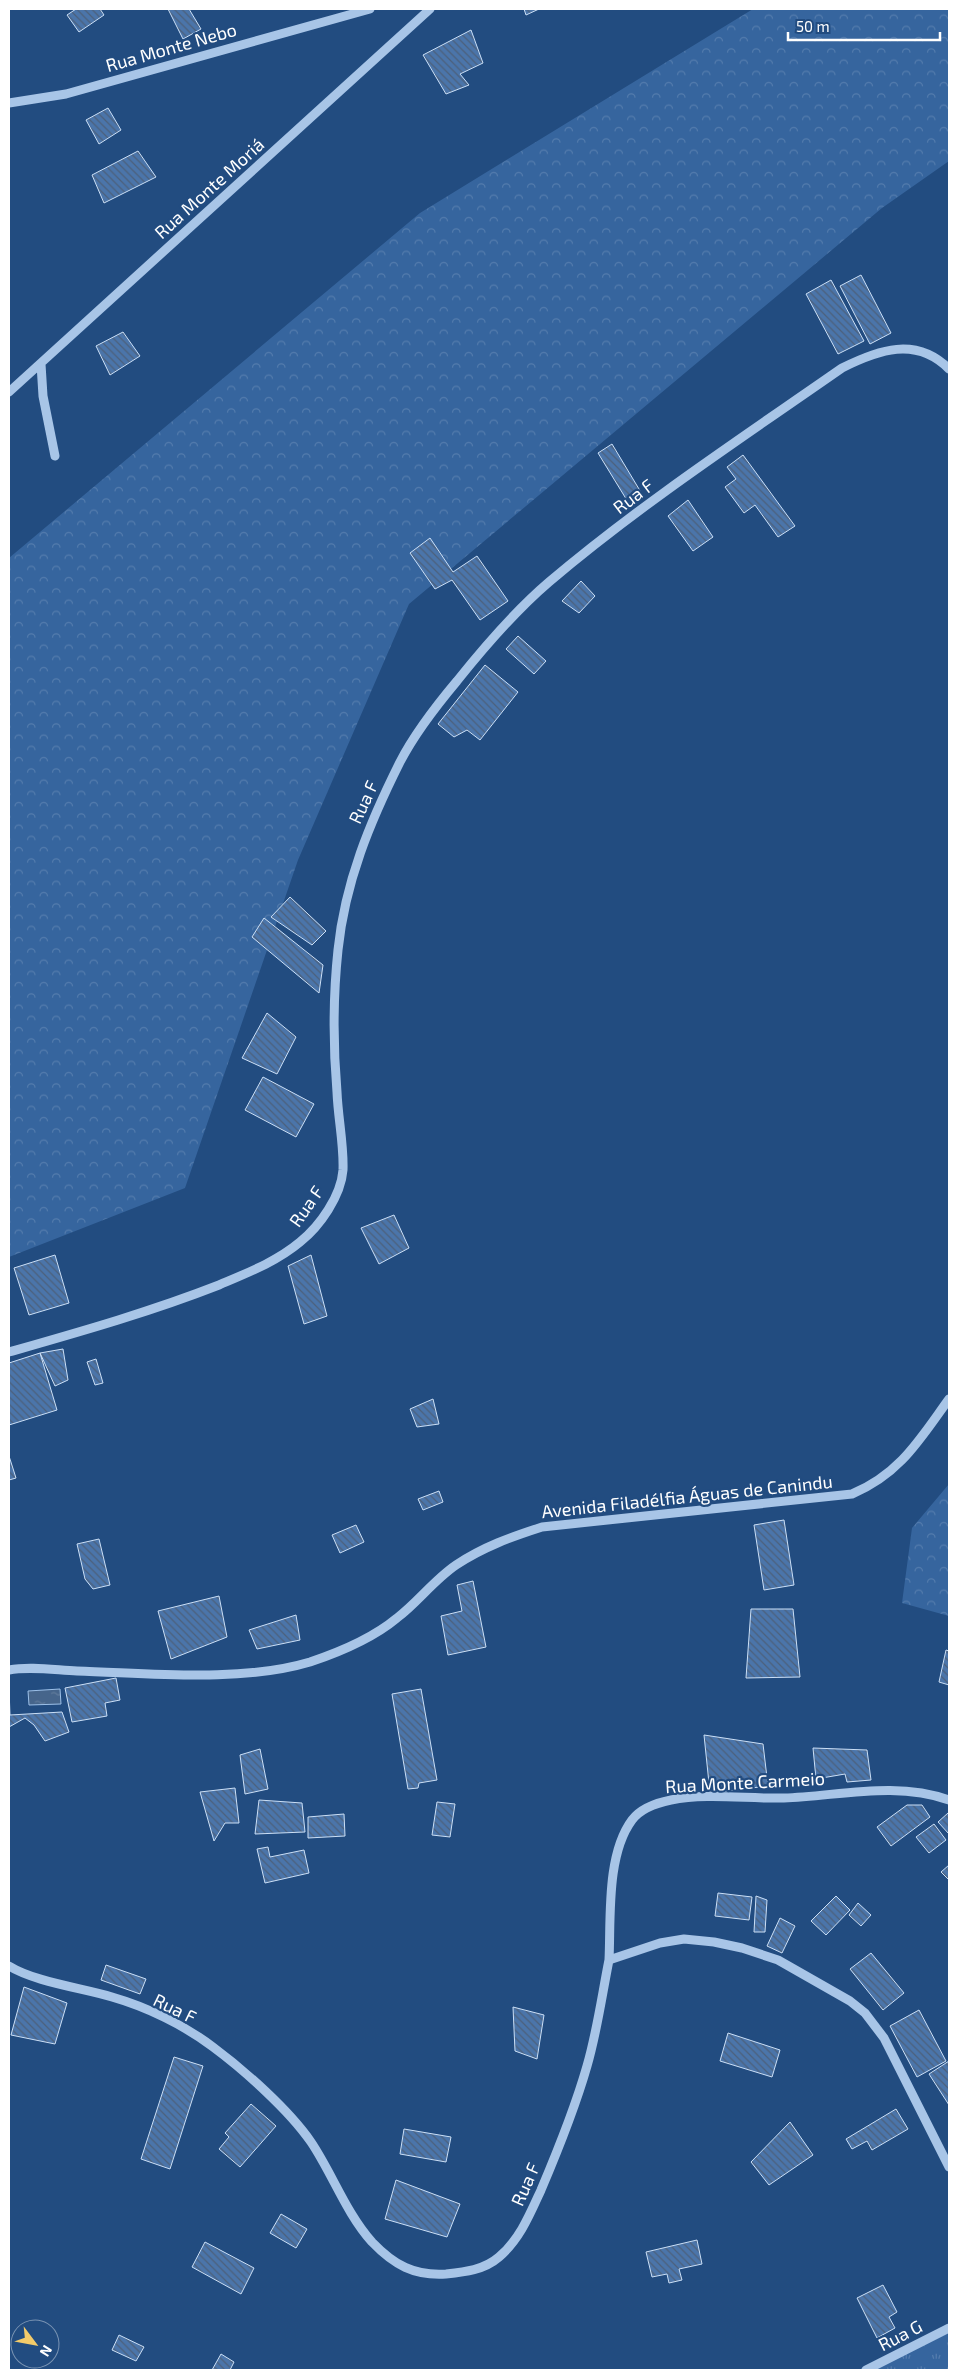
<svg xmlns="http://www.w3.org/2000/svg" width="958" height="2379" font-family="'Exo 2',sans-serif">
<defs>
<pattern id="grass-tufts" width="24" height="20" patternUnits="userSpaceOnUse" patternTransform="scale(1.25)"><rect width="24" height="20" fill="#36659e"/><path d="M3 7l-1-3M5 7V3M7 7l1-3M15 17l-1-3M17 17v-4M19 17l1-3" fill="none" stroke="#547cad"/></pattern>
<pattern id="forest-crowns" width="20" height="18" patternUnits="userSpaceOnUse" patternTransform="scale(1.25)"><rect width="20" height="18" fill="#36659e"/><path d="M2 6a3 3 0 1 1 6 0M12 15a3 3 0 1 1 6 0" fill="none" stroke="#547cad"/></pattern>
<pattern id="water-ripples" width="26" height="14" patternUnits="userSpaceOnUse" patternTransform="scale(1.25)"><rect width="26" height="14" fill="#46658b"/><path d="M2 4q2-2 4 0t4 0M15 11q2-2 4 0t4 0" fill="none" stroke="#627c9c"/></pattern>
<pattern id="building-back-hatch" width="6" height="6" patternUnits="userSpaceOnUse" patternTransform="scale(1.25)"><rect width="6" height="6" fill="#4b75aa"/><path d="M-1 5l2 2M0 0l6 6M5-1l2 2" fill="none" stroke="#4c607b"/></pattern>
</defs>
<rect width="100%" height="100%" fill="#224c80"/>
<path fill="url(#grass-tufts)" d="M 949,2325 L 949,2370 L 859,2370 Z"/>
<path fill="url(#forest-crowns)" d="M 753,9 L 949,9 L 949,161 L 882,208 L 409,604 L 298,860 L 185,1188 L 9,1257 L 9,558 L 420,213 Z
M 949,1484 L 949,1616 L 902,1603 L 912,1528 Z"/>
<path fill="url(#water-ripples)" stroke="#9cc0e8" d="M 60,1689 L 61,1704 L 29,1705 L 28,1691 Z"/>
<path fill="url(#building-back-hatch)" stroke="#cbdff6" d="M 76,9 L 100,9 L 104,15 L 79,32 L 67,15 Z
M 168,9 L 189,9 L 201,29 L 183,39 Z
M 524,9 L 539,9 L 526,15 Z
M 471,30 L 483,63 L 460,74 L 469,85 L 446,94 L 423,55 Z
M 108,108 L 121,130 L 99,144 L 86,120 Z
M 138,151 L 156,177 L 104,203 L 92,175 Z
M 861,275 L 891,333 L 870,344 L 840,286 Z
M 831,280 L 864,341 L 838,354 L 806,294 Z
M 123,332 L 140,356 L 110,375 L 96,346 Z
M 612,444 L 642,494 L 628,502 L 598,453 Z
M 743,455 L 795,526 L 778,537 L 755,505 L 744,513 L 725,487 L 736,479 L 727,467 Z
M 688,500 L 713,537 L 693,551 L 668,516 Z
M 430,538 L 453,572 L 477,556 L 508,601 L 480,620 L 452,580 L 435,589 L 410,553 Z
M 581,581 L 595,596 L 579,613 L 562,601 Z
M 518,636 L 546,661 L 534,674 L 506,649 Z
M 485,665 L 518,692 L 480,740 L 467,730 L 454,737 L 438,724 Z
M 290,897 L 326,931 L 312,945 L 271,917 Z
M 264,918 L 323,965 L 319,993 L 252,937 Z
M 267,1013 L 296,1037 L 277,1074 L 242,1058 Z
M 263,1077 L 314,1104 L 296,1137 L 245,1110 Z
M 394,1215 L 409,1248 L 379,1264 L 361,1228 Z
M 55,1255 L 69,1303 L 29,1315 L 14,1268 Z
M 311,1255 L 327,1316 L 304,1324 L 288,1266 Z
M 63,1349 L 68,1380 L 55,1386 L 40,1353 Z
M 40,1353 L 57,1410 L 9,1425 L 9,1363 Z
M 96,1359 L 103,1383 L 95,1385 L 87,1362 Z
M 433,1399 L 439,1424 L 417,1427 L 410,1409 Z
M 9,1456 L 16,1478 L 9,1480 Z
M 439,1491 L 443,1502 L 423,1510 L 418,1499 Z
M 784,1520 L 794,1585 L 764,1590 L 754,1525 Z
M 356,1525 L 364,1542 L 340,1553 L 332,1535 Z
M 99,1539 L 110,1585 L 93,1589 L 85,1579 L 77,1544 Z
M 473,1581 L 486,1647 L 448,1655 L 441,1616 L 462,1611 L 457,1585 Z
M 219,1596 L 227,1637 L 171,1659 L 158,1611 Z
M 751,1609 L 793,1609 L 800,1677 L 746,1678 Z
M 296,1615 L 300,1640 L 257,1649 L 249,1630 Z
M 946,1650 L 949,1651 L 949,1685 L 939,1682 Z
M 116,1678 L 120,1700 L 105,1703 L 107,1716 L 72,1722 L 65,1688 Z
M 9,1689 L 10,1715 L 62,1712 L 69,1732 L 45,1741 L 34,1725 L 25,1718 L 9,1727 Z
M 421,1689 L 437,1780 L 419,1783 L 418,1788 L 408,1789 L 392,1694 Z
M 704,1735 L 763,1744 L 768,1786 L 710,1793 Z
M 813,1748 L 867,1750 L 871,1780 L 847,1782 L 845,1774 L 816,1779 Z
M 260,1749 L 268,1789 L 245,1794 L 240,1755 Z
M 235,1788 L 239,1823 L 225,1823 L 214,1841 L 200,1792 Z
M 259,1800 L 302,1803 L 305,1832 L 255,1834 Z
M 437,1802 L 455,1804 L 450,1837 L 432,1835 Z
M 907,1805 L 922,1805 L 930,1817 L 891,1846 L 877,1827 Z
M 948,1813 L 949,1814 L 949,1834 L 938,1822 Z
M 344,1814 L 345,1836 L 308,1838 L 308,1817 Z
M 934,1824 L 946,1840 L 929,1853 L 916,1837 Z
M 268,1847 L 270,1857 L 304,1850 L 309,1873 L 265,1883 L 257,1849 Z
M 949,1865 L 949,1880 L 941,1872 Z
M 718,1893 L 752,1897 L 749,1920 L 715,1916 Z
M 756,1896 L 767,1900 L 765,1932 L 754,1932 Z
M 836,1896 L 850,1910 L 826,1935 L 811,1921 Z
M 858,1903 L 871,1915 L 861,1926 L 849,1915 Z
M 780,1918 L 795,1926 L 782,1953 L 767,1946 Z
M 871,1953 L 904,1993 L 883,2010 L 850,1969 Z
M 106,1965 L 146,1979 L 140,1994 L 101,1980 Z
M 24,1987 L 67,2003 L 55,2044 L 11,2035 Z
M 513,2007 L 544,2015 L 537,2059 L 515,2051 Z
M 919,2010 L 946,2061 L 917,2077 L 890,2026 Z
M 728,2033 L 780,2050 L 772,2077 L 720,2061 Z
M 174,2057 L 203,2066 L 170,2169 L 141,2159 Z
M 949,2061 L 949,2105 L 929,2074 Z
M 251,2104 L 276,2126 L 240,2167 L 219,2149 L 229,2137 L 225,2133 Z
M 896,2109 L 908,2129 L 872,2150 L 867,2141 L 852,2149 L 846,2139 Z
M 790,2122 L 813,2155 L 769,2185 L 751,2162 Z
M 404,2129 L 451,2137 L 446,2162 L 400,2154 Z
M 396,2180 L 460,2204 L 447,2237 L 385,2219 Z
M 281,2214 L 307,2229 L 296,2248 L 270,2233 Z
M 697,2240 L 702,2264 L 679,2269 L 682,2280 L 669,2283 L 667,2274 L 652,2277 L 646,2252 Z
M 205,2242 L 254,2268 L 241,2294 L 192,2267 Z
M 883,2285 L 897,2312 L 889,2317 L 895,2328 L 877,2338 L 857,2298 Z
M 119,2335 L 144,2347 L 136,2361 L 112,2350 Z
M 221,2354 L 234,2362 L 230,2370 L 212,2370 Z"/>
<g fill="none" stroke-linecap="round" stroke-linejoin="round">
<path stroke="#a8c5e7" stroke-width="9" d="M 9,103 L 66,94 L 370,9
M 41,364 L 43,396 L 55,456
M 9,392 L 430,9
M 9,1352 C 79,1332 150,1312 219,1285 C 247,1273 276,1262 300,1242 C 320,1226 341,1196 343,1170 C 344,1145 338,1118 337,1092 C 333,1045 333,997 338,950 C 345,882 370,822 400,762 C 415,733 436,706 457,681 C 485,646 515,611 549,582 C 641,504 743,437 842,368 C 878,350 916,336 949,369
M 9,1670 C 30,1666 55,1670 77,1671 C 149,1673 240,1683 310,1662 C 340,1652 373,1638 397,1618 C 418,1602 434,1580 456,1565 C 483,1547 511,1537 542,1527 L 852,1494 C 900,1474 920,1439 949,1399
M 609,1960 C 611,1919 606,1855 632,1820 C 641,1808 656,1803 671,1800 C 707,1793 747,1799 784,1798 C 839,1796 896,1781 949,1800
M 9,1966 C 35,1982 82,1988 112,1997 C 147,2007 184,2025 213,2047 C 244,2070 289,2110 311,2142 C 332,2173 346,2213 372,2242 C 394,2265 414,2276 446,2274 C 465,2272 484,2270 499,2257 C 520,2239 530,2214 541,2190 C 558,2150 575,2108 587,2066 C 597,2032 602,1995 609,1960 L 660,1943 L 684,1939 L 714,1942 L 742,1948 L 778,1960 L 850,2001 L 865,2013 L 884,2038 L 949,2167
M 866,2370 L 949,2328"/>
</g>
<g text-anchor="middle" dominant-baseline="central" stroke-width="4.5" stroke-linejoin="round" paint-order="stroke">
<g font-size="18" fill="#fff" stroke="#224c80">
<text transform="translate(171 47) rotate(-16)">Rua Monte Nebo</text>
<text transform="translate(209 188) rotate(-42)">Rua Monte Moriá</text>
<text transform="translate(633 496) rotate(-37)">Rua F</text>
<text transform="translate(363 802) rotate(-65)">Rua F</text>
<text transform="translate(306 1206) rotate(-55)">Rua F</text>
<text transform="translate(687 1496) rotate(-6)">Avenida Filadélfia Águas de Canindu</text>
<text transform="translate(745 1782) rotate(-3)">Rua Monte Carmeio</text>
<text transform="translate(175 2008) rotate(26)">Rua F</text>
<text transform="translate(525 2184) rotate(-66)">Rua F</text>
<text transform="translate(900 2335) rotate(-27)">Rua G</text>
</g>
</g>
<rect width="958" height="2379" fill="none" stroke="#ffffff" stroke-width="20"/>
<g transform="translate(35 2344) rotate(122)"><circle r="24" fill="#224c80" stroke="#7a94b3"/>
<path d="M0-4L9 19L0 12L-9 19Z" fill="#f3cb6a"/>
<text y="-8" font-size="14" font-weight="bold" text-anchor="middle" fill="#ffffff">N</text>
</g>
<path d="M788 32v8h152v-8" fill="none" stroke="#ffffff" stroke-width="2.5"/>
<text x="796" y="32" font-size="15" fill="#ffffff" stroke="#224c80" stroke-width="4" paint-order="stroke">50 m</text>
</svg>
